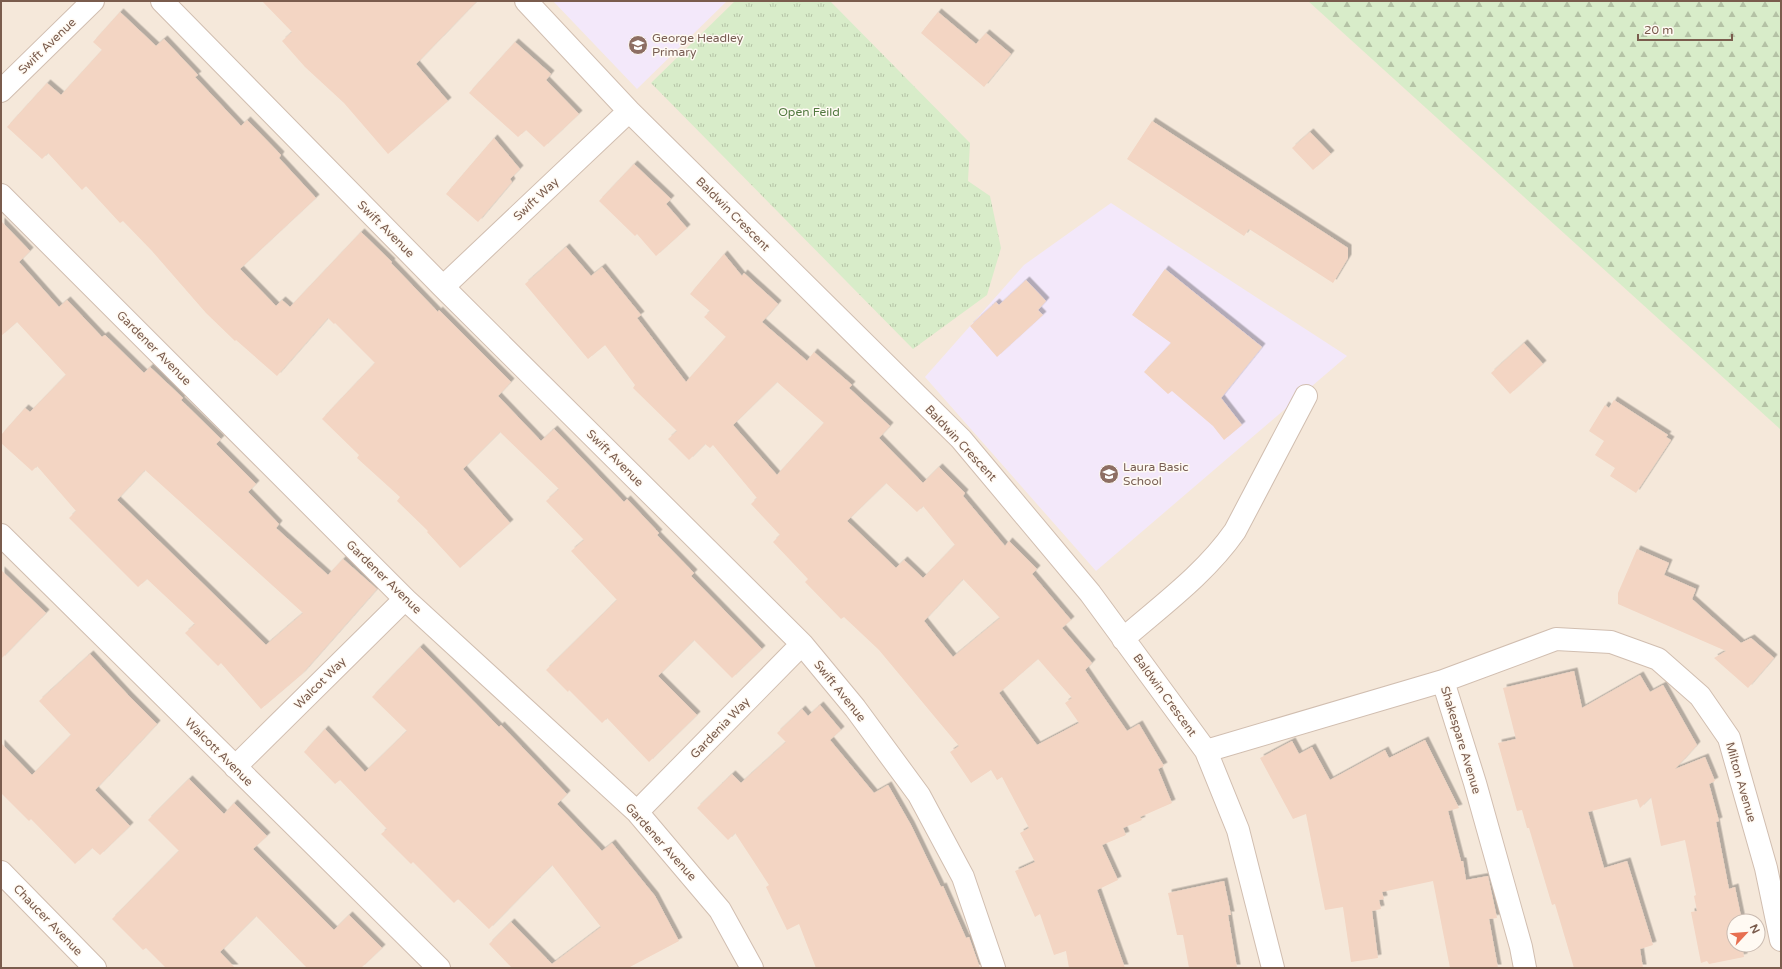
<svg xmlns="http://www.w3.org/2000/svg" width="1782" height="969" font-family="'Varela Round',sans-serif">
<defs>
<pattern id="forest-firs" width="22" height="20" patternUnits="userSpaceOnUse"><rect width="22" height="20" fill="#d8ecc9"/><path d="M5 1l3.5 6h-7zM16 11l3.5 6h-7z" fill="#b4c2a5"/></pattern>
<pattern id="park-tufts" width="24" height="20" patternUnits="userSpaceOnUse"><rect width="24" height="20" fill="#d8ecc9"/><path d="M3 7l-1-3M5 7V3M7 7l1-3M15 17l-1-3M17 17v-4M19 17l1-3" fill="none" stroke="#b4c2a5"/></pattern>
<filter id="shadow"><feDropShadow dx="3.5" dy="-3.5" stdDeviation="0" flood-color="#0004"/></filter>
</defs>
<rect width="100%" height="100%" fill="#fdf6ec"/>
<path fill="#f5e8da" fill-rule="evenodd" d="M 1,1 L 1343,1 L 1781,408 L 1781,968 L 1,968 ZM 1734,921 L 1758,921 L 1758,945 L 1734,945 Z"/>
<path fill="#f3e8fa" d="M 553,1 L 727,1 L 637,89 Z
M 1111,203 L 1347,356 L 1096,571 L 925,377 L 1024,265 Z"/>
<path fill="url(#forest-firs)" d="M 1308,1 L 1781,1 L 1781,430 Z"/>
<path fill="url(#park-tufts)" d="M 735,1 L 830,1 L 970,143 L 968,181 L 990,196 L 1001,248 L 987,295 L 913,349 L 651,83 Z"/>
<path fill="#f3d5c3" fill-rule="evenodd" filter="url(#shadow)" d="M 262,1 L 477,1 L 416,64 L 448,101 L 388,154 L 344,103 L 305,67 L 282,41 L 292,32 Z
M 120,12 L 156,46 L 164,39 L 198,75 L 195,77 L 241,126 L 247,120 L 281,155 L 279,158 L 316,198 L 240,269 L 276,306 L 282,300 L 290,307 L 361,232 L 392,262 L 391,263 L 438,312 L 439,310 L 511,382 L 498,396 L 541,441 L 554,429 L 624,502 L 627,499 L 659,533 L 657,535 L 694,573 L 691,576 L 762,649 L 732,678 L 694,640 L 658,676 L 697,715 L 649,762 L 607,718 L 602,723 L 569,690 L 568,692 L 546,670 L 617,600 L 571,551 L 584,540 L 546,501 L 559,489 L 500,432 L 463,469 L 510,523 L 460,568 L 427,532 L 428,531 L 397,501 L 400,497 L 357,458 L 359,455 L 322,419 L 375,363 L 335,323 L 334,324 L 328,318 L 277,376 L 236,340 L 235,341 L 206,313 L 152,251 L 123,221 L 120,223 L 86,186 L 82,190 L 48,153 L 42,159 L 7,127 L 47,83 L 61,95 L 102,50 L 93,42 Z
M 938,12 L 976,44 L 986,33 L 1011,54 L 984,87 L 921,33 Z
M 515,42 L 551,74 L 546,80 L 579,114 L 544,147 L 526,130 L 518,137 L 469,93 Z
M 1152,121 L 1348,248 L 1348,258 L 1333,283 L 1249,229 L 1244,236 L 1127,159 Z
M 1310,132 L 1331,154 L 1313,170 L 1292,148 Z
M 494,138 L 520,169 L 510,179 L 512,182 L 478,222 L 446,194 Z
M 634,164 L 671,199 L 666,204 L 687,228 L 656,256 L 637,234 L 635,236 L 599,201 Z
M 1,221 L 30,251 L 19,262 L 59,307 L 67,300 L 102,337 L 105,335 L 144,373 L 150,367 L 183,398 L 181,400 L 221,439 L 216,444 L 256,484 L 248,492 L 279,524 L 276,528 L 328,575 L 343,559 L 377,589 L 302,674 L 261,709 L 221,663 L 218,666 L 185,633 L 195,624 L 147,579 L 138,587 L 69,518 L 76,511 L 37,466 L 32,471 L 1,443 L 1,435 L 25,408 L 30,412 L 66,375 L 17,322 L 1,336 ZM 145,470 L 303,613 L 266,645 L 117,500 Z
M 566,247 L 591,276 L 602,267 L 641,315 L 637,318 L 686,382 L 726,337 L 704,317 L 710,311 L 690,294 L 724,254 L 742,276 L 744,273 L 778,304 L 762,322 L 807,361 L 814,352 L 852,385 L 849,388 L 890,426 L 879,438 L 923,483 L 939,467 L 965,493 L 963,496 L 1005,546 L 1009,541 L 1037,569 L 1032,574 L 1071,620 L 1062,628 L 1092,663 L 1085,670 L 1127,731 L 1139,724 L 1164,766 L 1158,769 L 1172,803 L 1140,817 L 1142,820 L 1123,828 L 1126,835 L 1102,845 L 1118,880 L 1097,890 L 1125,968 L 1069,968 L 1066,951 L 1054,955 L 1040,914 L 1035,917 L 1015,871 L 1035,862 L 1020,833 L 1029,828 L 1002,777 L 997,780 L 991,770 L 971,783 L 950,752 L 959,746 L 879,650 L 844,617 L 841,619 L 805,582 L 808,579 L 773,542 L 780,535 L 751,504 L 757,498 L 713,445 L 710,448 L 705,444 L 689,460 L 668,439 L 677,431 L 633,388 L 635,385 L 605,345 L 588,359 L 525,284 ZM 777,382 L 824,423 L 777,475 L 733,425 ZM 886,483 L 917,512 L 923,506 L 955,545 L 923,578 L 904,560 L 896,568 L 847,521 ZM 963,579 L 1000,618 L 953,657 L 924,621 ZM 1038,659 L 1072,698 L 1065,703 L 1079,723 L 1037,745 L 999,693 Z
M 1165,269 L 1262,347 L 1221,398 L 1242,425 L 1224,440 L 1213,426 L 1172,391 L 1168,394 L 1144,372 L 1171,343 L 1132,315 Z
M 1026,280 L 1046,301 L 1038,310 L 1043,315 L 997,357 L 970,326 L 996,302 L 999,305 Z
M 1524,343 L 1543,364 L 1510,394 L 1491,373 Z
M 1614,400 L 1668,435 L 1666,437 L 1671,440 L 1636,493 L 1610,476 L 1615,468 L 1595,455 L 1604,441 L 1589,431 L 1605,405 L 1609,408 Z
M 1637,549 L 1669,563 L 1664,575 L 1696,589 L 1692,599 L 1741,643 L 1751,638 L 1774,658 L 1748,688 L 1714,658 L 1726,651 L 1618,604 L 1618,593 Z
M 1,570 L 46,613 L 1,659 Z
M 420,647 L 499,727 L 501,725 L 567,794 L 557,804 L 602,851 L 612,843 L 655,896 L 679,941 L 628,968 L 512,968 L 489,944 L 511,922 L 552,964 L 601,927 L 552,865 L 489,929 L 458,899 L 454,903 L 413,862 L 411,864 L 381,834 L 387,829 L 340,780 L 335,784 L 304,752 L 325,729 L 365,772 L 407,731 L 372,697 Z
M 90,654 L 129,696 L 157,724 L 95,790 L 130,826 L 100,855 L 92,848 L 75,864 L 31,819 L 29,821 L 1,793 L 1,743 L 32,775 L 71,735 L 39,701 Z
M 1574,671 L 1582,708 L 1640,675 L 1650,692 L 1663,685 L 1697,745 L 1675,769 L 1705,757 L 1715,781 L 1709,784 L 1719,821 L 1716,822 L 1729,889 L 1735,887 L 1742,921 L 1734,921 L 1734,945 L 1742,945 L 1744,957 L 1709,964 L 1707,961 L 1701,963 L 1691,912 L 1697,911 L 1694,896 L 1696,895 L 1685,840 L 1661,846 L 1651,797 L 1640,808 L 1637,799 L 1588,812 L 1604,868 L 1627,861 L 1653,945 L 1640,949 L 1643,968 L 1574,968 L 1555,904 L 1552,905 L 1529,828 L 1527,828 L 1522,810 L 1517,811 L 1498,743 L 1516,739 L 1503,688 Z
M 820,705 L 841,730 L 830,740 L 874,793 L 888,785 L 911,825 L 941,887 L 943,886 L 966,938 L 969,937 L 980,968 L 816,968 L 799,924 L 787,930 L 766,887 L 769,885 L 735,833 L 728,840 L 697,808 L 732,774 L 741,783 L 786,742 L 777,733 L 802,709 L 808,716 Z
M 1425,740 L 1459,808 L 1448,811 L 1461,861 L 1463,861 L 1466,880 L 1488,876 L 1497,918 L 1489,919 L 1498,968 L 1450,968 L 1433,881 L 1382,892 L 1384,899 L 1379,900 L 1381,909 L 1372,911 L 1378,958 L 1351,962 L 1343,907 L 1325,910 L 1306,814 L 1293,819 L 1260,758 L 1292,741 L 1299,754 L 1312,747 L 1330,780 L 1385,750 L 1389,758 Z
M 189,779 L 224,814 L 234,803 L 267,836 L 253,849 L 334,930 L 349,915 L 382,948 L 361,968 L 307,968 L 256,916 L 220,952 L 235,968 L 166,968 L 146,948 L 143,950 L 112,919 L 179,851 L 148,820 Z
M 1224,881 L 1231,915 L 1228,915 L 1237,968 L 1189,968 L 1183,935 L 1177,935 L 1168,893 Z"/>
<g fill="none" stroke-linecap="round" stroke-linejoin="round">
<defs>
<path id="minor" d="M 162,1 L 443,287 L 802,644 L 855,708 L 919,795 L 963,877 L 994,968
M 526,1 L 629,111 L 961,439 L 1090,593 L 1206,751 L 1238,830 L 1273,968
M 1,91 L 93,1
M 1,195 L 405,599 L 637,812 L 720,910 L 752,968
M 443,287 L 629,111
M 1,535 L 439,968
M 1123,639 C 1162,605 1205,574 1235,531 L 1306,396
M 1443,681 L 1556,639 L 1611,642 L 1658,659 L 1700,696 L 1729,738 L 1766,868 L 1781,940
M 1206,751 L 1443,681 L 1475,783 L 1521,947 L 1525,968
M 235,767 L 405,599
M 637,812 L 802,644
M 1,872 L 95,968"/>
</defs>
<use href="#minor" stroke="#d1beb0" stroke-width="24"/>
<use href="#minor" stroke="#fff" stroke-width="22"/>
</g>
<defs>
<symbol id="school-disc" viewBox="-11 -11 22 22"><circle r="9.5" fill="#8d6e63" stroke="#fffaf3"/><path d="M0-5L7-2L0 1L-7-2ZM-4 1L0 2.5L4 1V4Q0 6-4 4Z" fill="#fff"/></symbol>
</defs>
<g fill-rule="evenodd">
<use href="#school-disc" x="627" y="34" width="22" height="22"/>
<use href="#school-disc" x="1098" y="463" width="22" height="22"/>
</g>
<g text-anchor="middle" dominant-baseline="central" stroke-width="3" stroke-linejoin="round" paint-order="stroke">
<g font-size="12" fill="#785e54" stroke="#fffaf3" text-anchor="start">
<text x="652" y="38">George Headley<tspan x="652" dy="14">Primary</tspan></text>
<text x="1123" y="467">Laura Basic<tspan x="1123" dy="14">School</tspan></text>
</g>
<g font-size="12" fill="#7a5c4d" stroke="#fffaf3">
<text transform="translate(47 46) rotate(-44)">Swift Avenue</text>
<text transform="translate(536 199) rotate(-43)">Swift Way</text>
<text transform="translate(733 214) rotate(45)">Baldwin Crescent</text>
<text transform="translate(386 229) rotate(45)">Swift Avenue</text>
<text transform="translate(154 348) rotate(45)">Gardener Avenue</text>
<text transform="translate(961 443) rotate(47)">Baldwin Crescent</text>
<text transform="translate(615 458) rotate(45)">Swift Avenue</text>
<text transform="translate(384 577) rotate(44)">Gardener Avenue</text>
<text transform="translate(320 683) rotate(-45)">Walcot Way</text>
<text transform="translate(840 691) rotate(51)">Swift Avenue</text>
<text transform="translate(1165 695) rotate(54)">Baldwin Crescent</text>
<text transform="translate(720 728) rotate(-46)">Gardenia Way</text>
<text transform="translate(1461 740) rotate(73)">Shakespare Avenue</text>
<text transform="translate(219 752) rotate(45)">Walcott Avenue</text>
<text transform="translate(1741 782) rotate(74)">Milton Avenue</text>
<text transform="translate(661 842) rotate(48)">Gardener Avenue</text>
<text transform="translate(48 920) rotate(46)">Chaucer Avenue</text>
</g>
<g font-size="12" fill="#537a41" stroke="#fffaf3">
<text x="809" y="112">Open Feild</text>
</g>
</g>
<rect width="1782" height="969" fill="none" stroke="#7a5c4d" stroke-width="4"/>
<g transform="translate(1746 933) rotate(64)"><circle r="19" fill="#fffaf3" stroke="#cabbb1"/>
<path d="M0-3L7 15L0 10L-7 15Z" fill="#e76f51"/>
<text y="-6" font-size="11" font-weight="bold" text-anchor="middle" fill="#7a5c4d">N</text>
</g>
<path d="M1638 34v6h94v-6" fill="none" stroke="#7a5c4d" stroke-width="2"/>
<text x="1644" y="34" font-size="12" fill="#7a5c4d" stroke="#fffaf3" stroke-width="3" paint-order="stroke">20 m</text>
</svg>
